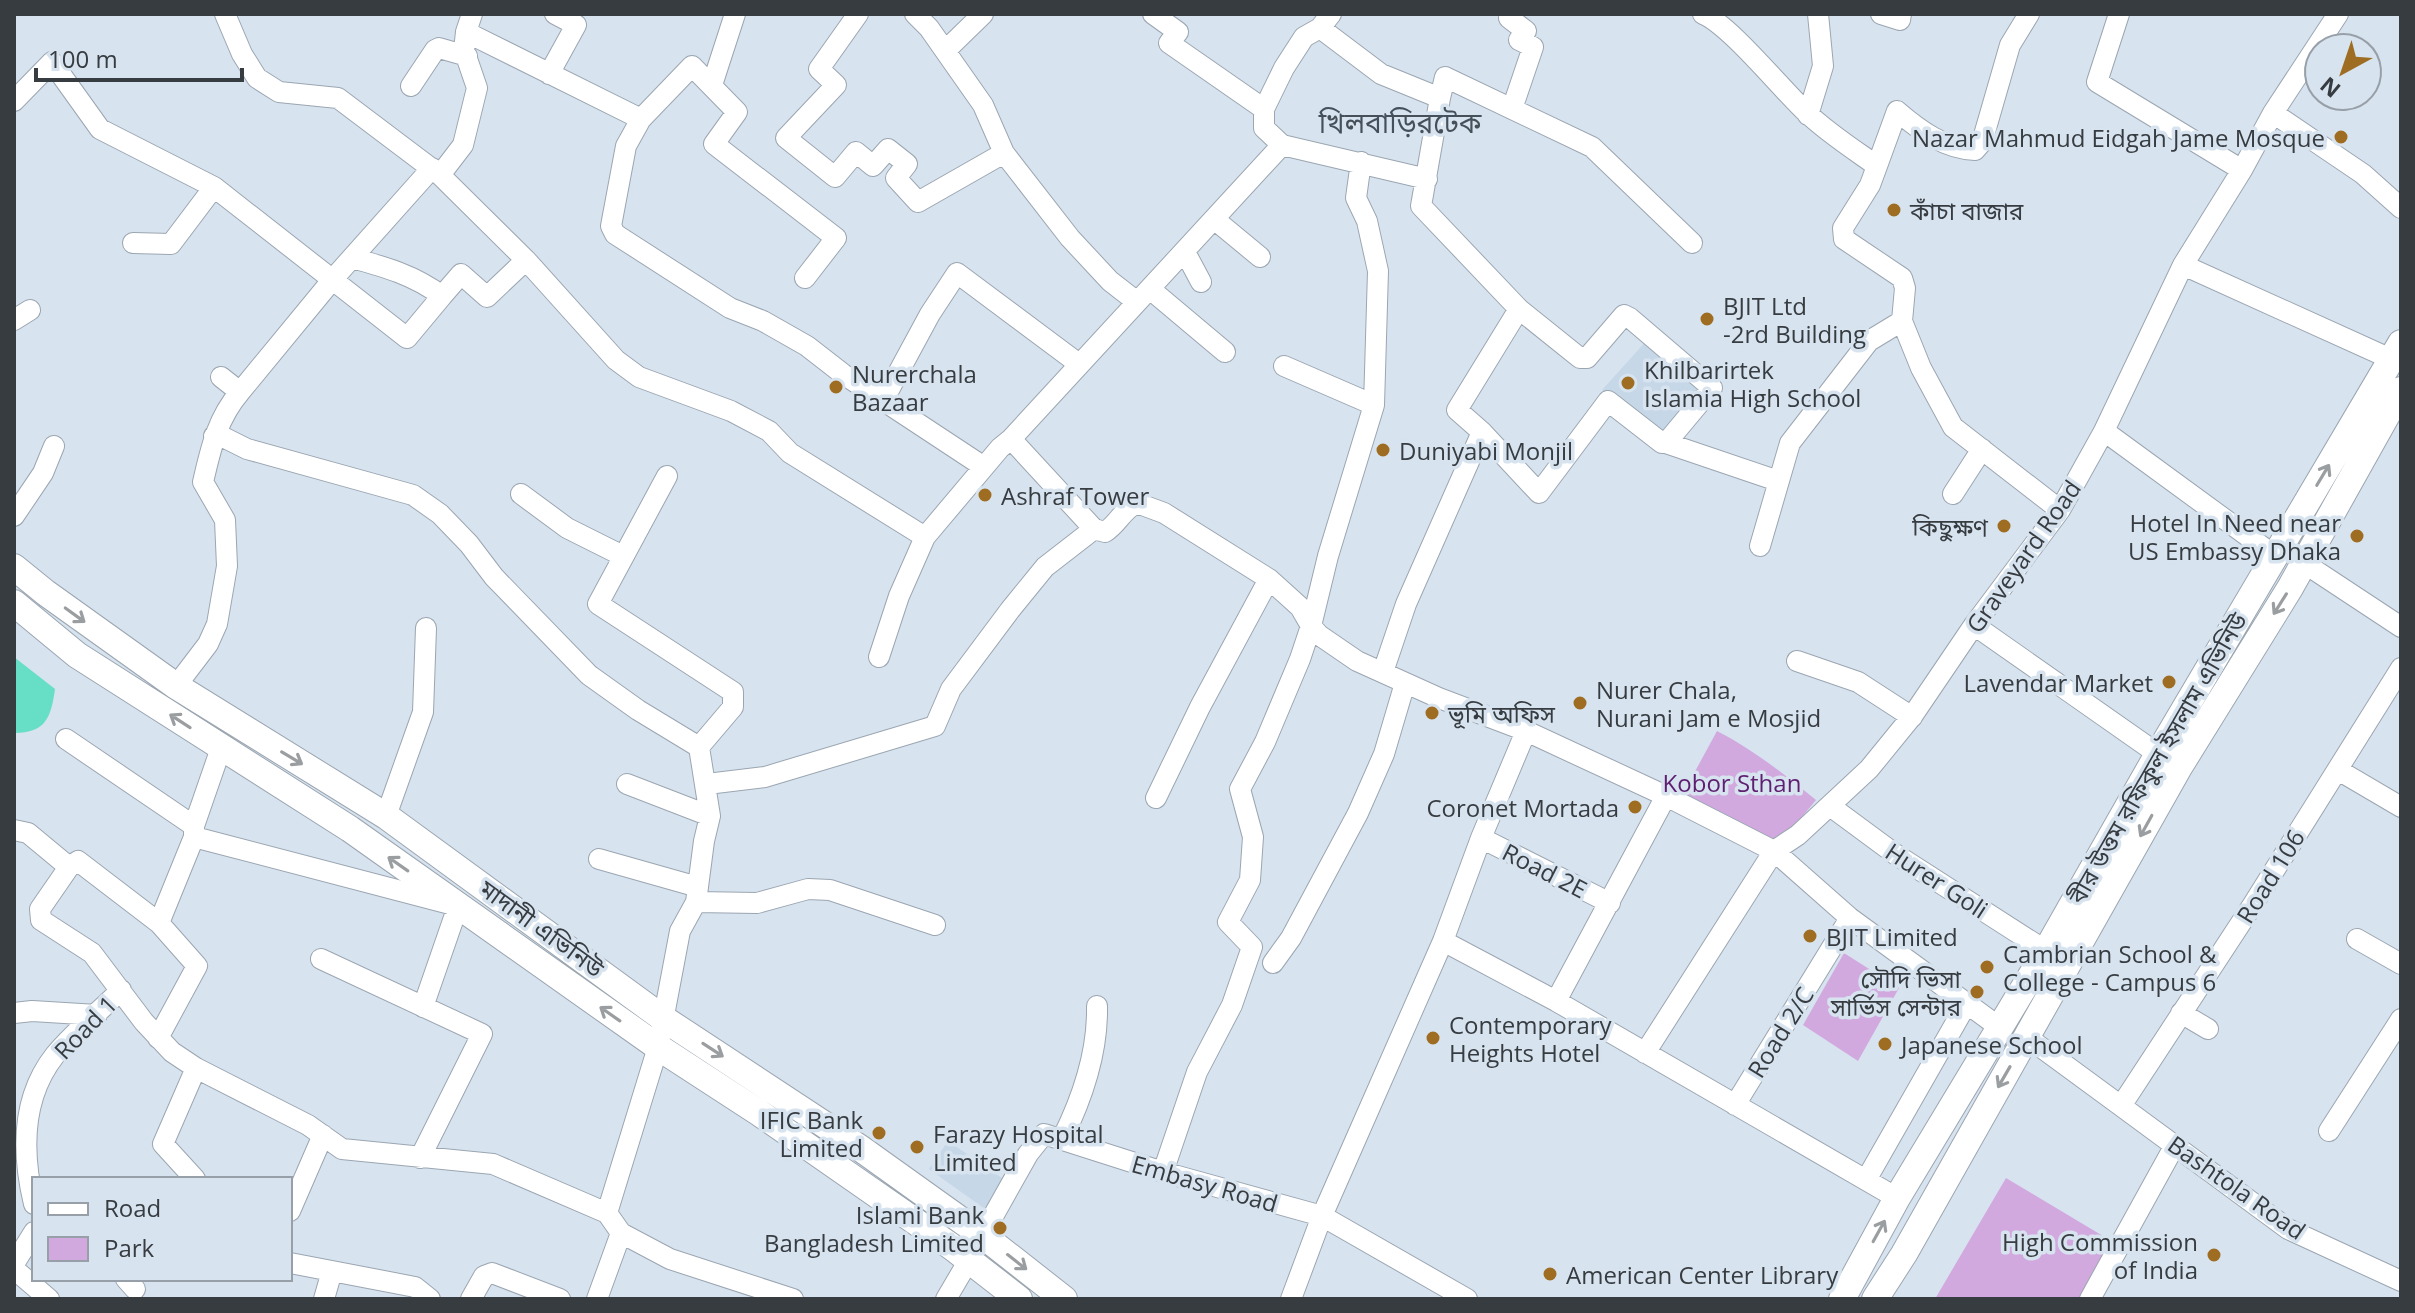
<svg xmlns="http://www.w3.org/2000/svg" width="2415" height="1313" font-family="'Open Sans','Noto Sans Bengali',sans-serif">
<rect width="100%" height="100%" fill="#d7e3ef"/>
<path fill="#c6d7e8" d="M 1648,339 L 1709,389 L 1663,441 L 1602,390 Z
M 948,1141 L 1005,1180 L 985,1209 L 929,1169 Z"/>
<path fill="#d2a9df" d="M 1717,731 C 1754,750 1784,774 1816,800 L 1778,846 L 1680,799 Z
M 1844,953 L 1899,988 L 1858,1061 L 1803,1025 Z
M 2006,1178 L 2113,1242 L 2079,1299 L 1935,1299 Z"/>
<path fill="#67dec6" d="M 14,657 L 55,689 C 51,717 46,733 14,733 Z"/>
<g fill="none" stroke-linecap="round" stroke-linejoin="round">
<defs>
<path id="minor" d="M 225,14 L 242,54 L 257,78 L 279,92 L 338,98 L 440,175 L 526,260 L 616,360 L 639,377 L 731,411 L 769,431 L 790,453 L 925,537
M 858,14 L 819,69 L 836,85 L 786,138 L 835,177 L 856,152 L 873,166 L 888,149 L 907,164 L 896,178 L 918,202 L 1004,153
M 915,14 L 929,28 L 983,105 L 1004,153 L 1070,238 L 1110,281 L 1137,302
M 1153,14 L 1178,32 L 1169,43 L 1264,109
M 1511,14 L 1509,18 L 1526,31 L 1519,40 L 1533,47 L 1512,109
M 1703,14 C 1730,25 1782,90 1807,113 C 1828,133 1853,149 1877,166 L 1870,185 L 1843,228 L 1844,239 L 1902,278 L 1905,288 L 1902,321 L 1921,368 L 1953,427 L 2060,510
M 1881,14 L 1900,20 L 1901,14
M 2119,14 L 2097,82 L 2242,170
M 1320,28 L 1381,74 L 1440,98 L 1445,77 L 1592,147 L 1692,243
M 466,32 L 641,119
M 946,50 L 983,14
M 549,74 L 576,25 L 555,14
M 712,85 L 735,14
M 411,86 L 435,50 L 439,48 L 467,56
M 14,101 L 52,62 L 100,129 L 214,187 L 407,338 L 442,296
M 2273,113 L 2363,174 L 2401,208
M 1808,115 L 1823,66 L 1818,14
M 1282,145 L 1427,179
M 1877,166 L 1897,111 C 1919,130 1945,149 1975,150 L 1982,142 L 2010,45 L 2029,14
M 440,175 L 463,145 L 477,88 L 464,50 L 466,32 L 472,14
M 1214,219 L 1260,257
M 133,243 L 171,244 L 214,187
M 1185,252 L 1201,282
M 352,258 C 385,267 414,275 442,296 L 461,274 L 487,297 L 526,260
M 2183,265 L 2391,359
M 805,278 L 836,238 L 714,144 L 737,112 L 692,66 L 641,119 L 626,146 L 611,226 L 615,234 L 730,308 L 763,321 L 807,346 L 843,374 L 984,467
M 1150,289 L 1225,352
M 1519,309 L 1580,358 L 1587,358 L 1624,315 L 1630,318 L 1712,388 L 1666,443 L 1778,481
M 14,320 L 30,310
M 1284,366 L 1374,405
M 221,377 L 240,392 L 333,279 L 432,168
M 884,399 L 930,314 L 957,273 L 1079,364
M 2104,431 L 2275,556
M 1482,432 L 1539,493 L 1608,401 L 1662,443 L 1666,443
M 214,436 L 217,434 L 247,449 L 413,495 L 440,514 L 469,544 L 494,577 L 589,675 L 638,710 L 699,747 L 710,816 L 704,841 L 696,902 L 680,931 L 658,1047 L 607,1213
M 1011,439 L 1094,529 L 1105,532 C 1118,524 1123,509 1137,503 L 1164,513 L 1269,579 L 1300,607 L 1311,626 L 1319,635 L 1357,661 L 1439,698 L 1526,731 L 1666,796 L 1774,851 L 1850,918 L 1999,1027
M 667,476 L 598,604 L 733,692 L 733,707 L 699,747
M 521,494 L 567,528 L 623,556
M 1953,494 L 1982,449
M 14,516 L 43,473 L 54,446
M 1760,546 L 1790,443 L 1869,341 L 1902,321
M 2304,563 L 2401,627
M 1974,625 L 2158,754
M 879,657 L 899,596 L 925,537 L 1000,448 L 1011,439 L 1282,145 L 1264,128 L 1264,109 L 1284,68 L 1304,37 L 1320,28 L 1331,14
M 1797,661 L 1858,682 L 1912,717
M 1383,672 L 1406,604 L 1482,432 L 1457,410 L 1519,309 L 1421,206 L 1440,98
M 176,686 L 208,644 L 217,624 L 227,566 L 225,520 L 203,482 C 211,448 217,419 240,392
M 66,739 L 194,826
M 2338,770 L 2401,807
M 627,784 L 710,816
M 707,784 L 765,777 L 935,726 L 951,689 L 1010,610 L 1045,567 L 1094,529
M 1156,798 L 1200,707 L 1269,579
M 1830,806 L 1895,854 L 2046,951
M 386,816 L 423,712 L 426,628
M 14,830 L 28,833 L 69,867 L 40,909 L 41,920 L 92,953 L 144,1022 L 172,1052 L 196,1068 L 308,1125 L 342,1149 L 493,1164 L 607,1213 L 621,1233 L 670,1259 L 793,1299
M 194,837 L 458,906 L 423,1007
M 1481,838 L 1610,903
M 599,859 L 698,887
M 69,867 L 78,861 L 159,923 L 197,966 L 158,1038
M 696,902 L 757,903 L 808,889 L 830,890 L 935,925
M 159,923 L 194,837 L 194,826 L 221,748
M 2357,939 L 2401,964
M 1443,941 L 1556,1001 L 1897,1198
M 321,959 L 482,1034 L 420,1158
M 1273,963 L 1291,938 L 1358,813 L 1384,754 L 1405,683
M 1556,1001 L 1666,796
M 14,1013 L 32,1011 L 97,1015
M 2181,1013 L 2208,1029
M 2027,1037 L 2121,1106 L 2252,906 L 2401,668
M 1645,1053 L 1774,851 L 1798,835 L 1869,769 L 1913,715 L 1974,625 L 2060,510 L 2104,431 L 2183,265 L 2242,170 L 2273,113 L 2338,14
M 1735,1105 L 1850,918
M 2121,1106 L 2288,1229 L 2401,1281
M 2329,1131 L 2401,1019
M 1062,1139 C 1083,1097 1098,1053 1097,1006
M 1163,1172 L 1197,1072 L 1232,1005 L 1252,947 L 1228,922 L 1250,880 L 1253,837 L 1240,789 L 1265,742 L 1300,659 L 1311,626 L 1328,556 L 1374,405 L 1378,271 L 1367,221 L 1356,198 L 1361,162
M 195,1179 L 163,1144 L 196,1068
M 1866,1180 L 1967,1003
M 34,1204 C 22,1154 21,1098 55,1055 C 74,1032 100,1011 121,990
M 290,1211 L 323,1135
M 982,1236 L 1028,1154 L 1044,1134 L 1163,1172 L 1322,1216 L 1467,1299
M 290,1263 L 415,1287 L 430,1299
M 14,1264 L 34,1232
M 14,1269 L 49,1299
M 126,1279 L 135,1289
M 324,1299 L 332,1271
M 471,1299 L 484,1276 L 492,1273 L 560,1299
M 597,1299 L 621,1233
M 946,1299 L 969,1260
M 1291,1299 L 1322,1216 L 1443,941 L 1481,838 L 1526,731
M 2090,1299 L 2175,1145"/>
<path id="major" d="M 14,567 L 46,593 L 176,686 L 386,816 L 664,1019 L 860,1148 L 990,1241 L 1064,1299
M 14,603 L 77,655 L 350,829 L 658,1047 L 758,1112 L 952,1247 L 1019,1299
M 1842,1299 L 1897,1198 L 2046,951 L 2158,754 L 2401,343
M 1875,1299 L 1904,1254 L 2178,769 L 2290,588 L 2401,390"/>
</defs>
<use href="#minor" stroke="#9ba6b1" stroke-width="22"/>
<use href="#major" stroke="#9ba6b1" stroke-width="28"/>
<use href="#minor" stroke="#fff" stroke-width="20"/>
<use href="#major" stroke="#fff" stroke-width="26"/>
</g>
<defs><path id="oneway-shaft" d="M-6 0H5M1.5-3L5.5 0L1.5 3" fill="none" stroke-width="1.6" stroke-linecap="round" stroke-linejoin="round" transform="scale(2)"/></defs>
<g stroke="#9b9ea0">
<use href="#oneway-shaft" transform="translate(2323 475) rotate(-59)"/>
<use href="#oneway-shaft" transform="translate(2280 604) rotate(122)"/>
<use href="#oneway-shaft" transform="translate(75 615) rotate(36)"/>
<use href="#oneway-shaft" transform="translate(180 721) rotate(-147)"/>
<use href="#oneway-shaft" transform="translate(292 758) rotate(31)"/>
<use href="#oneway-shaft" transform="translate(2146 826) rotate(119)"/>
<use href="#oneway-shaft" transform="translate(398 864) rotate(-145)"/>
<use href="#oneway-shaft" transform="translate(610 1014) rotate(-145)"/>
<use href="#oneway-shaft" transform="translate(713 1050) rotate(33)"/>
<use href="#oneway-shaft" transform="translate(2004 1077) rotate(120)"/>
<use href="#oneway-shaft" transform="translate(1879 1231) rotate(-61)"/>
<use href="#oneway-shaft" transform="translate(1017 1262) rotate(38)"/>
</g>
<g fill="#9e6d21" stroke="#d7e3ef" stroke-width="3">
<circle cx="2341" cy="137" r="8"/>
<circle cx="1894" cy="210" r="8"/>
<circle cx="1707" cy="319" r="8"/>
<circle cx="1628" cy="383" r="8"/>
<circle cx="836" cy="387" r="8"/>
<circle cx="1383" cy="450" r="8"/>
<circle cx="985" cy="495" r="8"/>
<circle cx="2004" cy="526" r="8"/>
<circle cx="2357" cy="536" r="8"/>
<circle cx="2169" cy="682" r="8"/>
<circle cx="1580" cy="703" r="8"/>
<circle cx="1432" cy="713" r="8"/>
<circle cx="1635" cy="807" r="8"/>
<circle cx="1810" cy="936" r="8"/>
<circle cx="1987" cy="967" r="8"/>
<circle cx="1977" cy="992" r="8"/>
<circle cx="1433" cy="1038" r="8"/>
<circle cx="1885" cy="1044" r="8"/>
<circle cx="879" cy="1133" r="8"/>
<circle cx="917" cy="1147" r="8"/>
<circle cx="1000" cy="1228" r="8"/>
<circle cx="2214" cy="1255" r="8"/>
<circle cx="1550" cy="1274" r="8"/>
</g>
<g text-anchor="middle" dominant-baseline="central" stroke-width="7" stroke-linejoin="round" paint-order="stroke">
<g font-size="24" fill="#373c41" stroke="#d7e3ef" text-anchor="start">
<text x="2325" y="137" text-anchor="end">Nazar Mahmud Eidgah Jame Mosque</text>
<text x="1910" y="210">কাঁচা বাজার</text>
<text x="1723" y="305">BJIT Ltd<tspan x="1723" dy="28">-2rd Building</tspan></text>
<text x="1644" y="369">Khilbarirtek<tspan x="1644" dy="28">Islamia High School</tspan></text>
<text x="852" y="373">Nurerchala<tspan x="852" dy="28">Bazaar</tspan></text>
<text x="1399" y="450">Duniyabi Monjil</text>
<text x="1001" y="495">Ashraf Tower</text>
<text x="2341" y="522" text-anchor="end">Hotel In Need near<tspan x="2341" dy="28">US Embassy Dhaka</tspan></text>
<text x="1988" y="526" text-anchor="end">কিছুক্ষণ</text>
<text x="2153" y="682" text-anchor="end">Lavendar Market</text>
<text x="1596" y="689">Nurer Chala,<tspan x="1596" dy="28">Nurani Jam e Mosjid</tspan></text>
<text x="1448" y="713">ভূমি অফিস</text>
<text x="1619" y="807" text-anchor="end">Coronet Mortada</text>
<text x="1826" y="936">BJIT Limited</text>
<text x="2003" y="953">Cambrian School &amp;<tspan x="2003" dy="28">College - Campus 6</tspan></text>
<text x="1961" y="978" text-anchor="end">সৌদি ভিসা<tspan x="1961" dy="28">সার্ভিস সেন্টার</tspan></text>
<text x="1449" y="1024">Contemporary<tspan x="1449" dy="28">Heights Hotel</tspan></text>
<text x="1901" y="1044">Japanese School</text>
<text x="863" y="1119" text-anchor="end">IFIC Bank<tspan x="863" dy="28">Limited</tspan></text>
<text x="933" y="1133">Farazy Hospital<tspan x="933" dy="28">Limited</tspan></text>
<text x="984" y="1214" text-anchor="end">Islami Bank<tspan x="984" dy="28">Bangladesh Limited</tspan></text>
<text x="2198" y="1241" text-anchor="end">High Commission<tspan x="2198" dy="28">of India</tspan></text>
<text x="1566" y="1274">American Center Library</text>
</g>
<g font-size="24" fill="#373c41" stroke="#d7e3ef">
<text transform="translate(2023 556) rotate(-55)">Graveyard Road</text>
<text transform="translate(2157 758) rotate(-60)">বীর উত্তম রফিকুল ইসলাম এভিনিউ</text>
<text transform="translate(1545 870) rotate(27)">Road 2E</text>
<text transform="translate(2270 876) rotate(-58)">Road 106</text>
<text transform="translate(1937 880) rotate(33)">Hurer Goli</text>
<text transform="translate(542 928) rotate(36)">মাদানী এভিনিউ</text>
<text transform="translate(85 1027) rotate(-46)">Road 1</text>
<text transform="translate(1780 1032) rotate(-58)">Road 2/C</text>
<text transform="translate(1205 1183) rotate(16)">Embasy Road</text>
<text transform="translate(2237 1187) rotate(35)">Bashtola Road</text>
</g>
<g font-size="24" fill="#5f1f71" stroke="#d7e3ef">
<text x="1732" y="782">Kobor Sthan</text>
</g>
<g font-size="28" fill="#46505a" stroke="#d7e3ef">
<text x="1400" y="122">খিলবাড়িরটেক</text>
</g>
</g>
<rect width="2415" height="1313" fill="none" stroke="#373c41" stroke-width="32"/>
<rect x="32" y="1177" width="260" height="104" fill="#d7e3ef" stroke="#97a0a9" stroke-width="2"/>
<rect x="48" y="1203" width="40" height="12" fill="#ffffff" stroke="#97a0a9" stroke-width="2"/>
<text x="104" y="1217" font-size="24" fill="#373c41">Road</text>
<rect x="48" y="1237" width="40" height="24" fill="#d2a9df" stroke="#97a0a9" stroke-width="2"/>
<text x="104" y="1257" font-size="24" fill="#373c41">Park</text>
<g transform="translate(2343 72) rotate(220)"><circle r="38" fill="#d7e3ef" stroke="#97a0a9" stroke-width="2"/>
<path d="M0-6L14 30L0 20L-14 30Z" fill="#9e6d21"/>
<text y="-12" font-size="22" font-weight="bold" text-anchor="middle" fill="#373c41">N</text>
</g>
<path d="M36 68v12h206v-12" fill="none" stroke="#373c41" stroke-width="4"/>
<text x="48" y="68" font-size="24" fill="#373c41" stroke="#d7e3ef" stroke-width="6" paint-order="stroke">100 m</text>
</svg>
